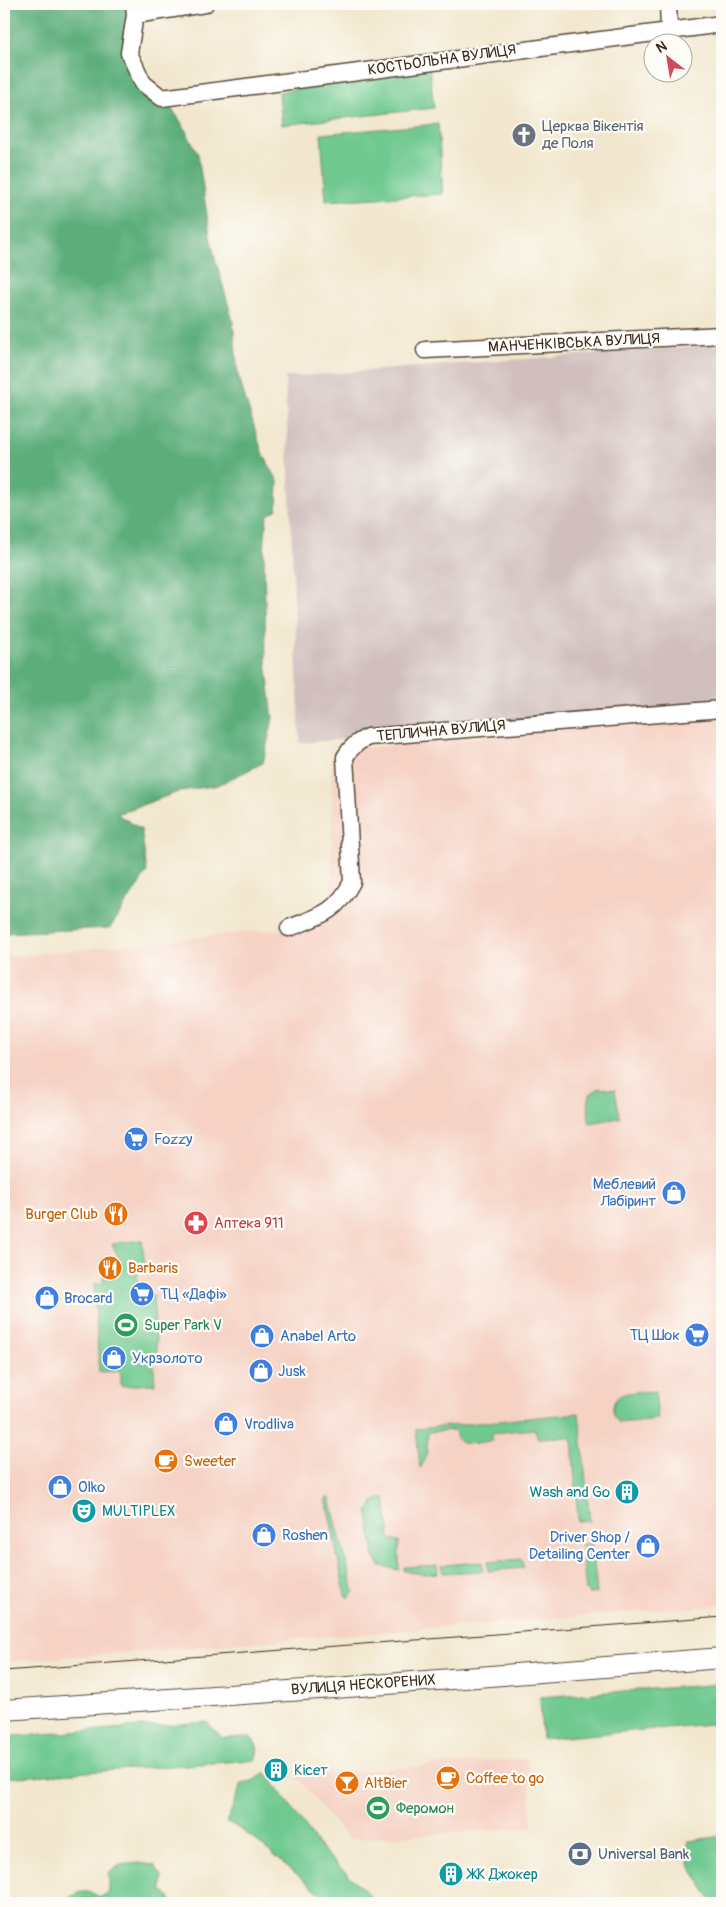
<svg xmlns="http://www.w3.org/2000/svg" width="726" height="1907" font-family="Pangolin,sans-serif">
<rect width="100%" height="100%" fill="#fdfcf7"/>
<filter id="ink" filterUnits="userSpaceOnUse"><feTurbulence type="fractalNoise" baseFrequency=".02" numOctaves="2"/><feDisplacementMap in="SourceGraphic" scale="10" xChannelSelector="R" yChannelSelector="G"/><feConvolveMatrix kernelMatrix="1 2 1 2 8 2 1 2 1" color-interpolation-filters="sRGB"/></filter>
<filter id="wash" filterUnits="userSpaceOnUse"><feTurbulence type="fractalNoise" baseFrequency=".0096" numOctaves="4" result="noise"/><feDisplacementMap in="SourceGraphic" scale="20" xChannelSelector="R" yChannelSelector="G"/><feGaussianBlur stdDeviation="1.12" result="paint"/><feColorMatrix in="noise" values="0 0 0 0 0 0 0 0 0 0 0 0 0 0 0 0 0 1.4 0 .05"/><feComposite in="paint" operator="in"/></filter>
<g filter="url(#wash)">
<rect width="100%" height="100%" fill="#f2e7ce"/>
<path fill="#f6d2c4" d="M 722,714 L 722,1605 L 4,1662 L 4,957 L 289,928 L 331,911 L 332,751 Z
M 528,1758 L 532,1828 L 348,1839 L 296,1776 Z"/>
<path fill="#d1bfbe" d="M 722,344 L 722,705 L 300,743 L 285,377 Z"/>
<path fill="#70c990" stroke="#567a57" d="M 429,66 L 434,108 L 282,125 L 279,92 Z
M 438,124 L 443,194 L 326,201 L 321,134 Z
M 599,1088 L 615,1090 L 620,1118 L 589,1123 L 588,1104 L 590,1094 Z
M 142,1240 L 145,1266 L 140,1267 L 137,1270 L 139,1294 L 143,1297 L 153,1296 L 157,1353 L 153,1354 L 155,1384 L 121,1386 L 121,1375 L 117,1371 L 99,1372 L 94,1284 L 103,1283 L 103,1277 L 122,1264 L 112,1244 Z
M 655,1391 L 658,1419 L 619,1423 C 610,1414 610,1399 624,1394 C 633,1391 646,1392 655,1391 Z
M 579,1413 L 590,1521 L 578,1521 L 572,1441 L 570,1438 L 563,1437 L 537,1438 L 535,1429 L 492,1433 L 492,1441 C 484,1441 467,1446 460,1442 C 456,1439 456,1434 455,1430 L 428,1432 C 427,1446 429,1457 420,1468 L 416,1429 Z
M 326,1498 L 330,1498 L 354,1592 L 349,1598 L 345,1595 Z
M 381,1498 L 385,1498 L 390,1539 L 399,1541 L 399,1570 L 380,1566 L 374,1557 L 368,1513 L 373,1502 Z
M 592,1543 L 597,1593 L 589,1594 L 586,1591 L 581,1545 Z
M 522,1559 L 523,1568 L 488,1571 L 487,1562 Z
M 482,1562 L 483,1571 L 443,1573 L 442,1565 Z
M 437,1565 L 438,1573 L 421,1574 L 404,1571 L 404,1567 Z
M 722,1684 L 722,1723 L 542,1739 L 540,1697 Z
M 207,1722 L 223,1738 L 250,1737 C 259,1745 259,1749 255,1760 L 4,1778 L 4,1737 Z
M 266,1773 L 323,1851 L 378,1903 L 332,1903 L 253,1838 L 227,1821 L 242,1783 L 252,1781 Z
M 722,1836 L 722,1903 L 715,1903 C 708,1896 689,1867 687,1858 C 685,1852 687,1847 688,1841 Z
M 139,1863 L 154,1865 L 162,1876 L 162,1889 L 173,1903 L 62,1903 C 77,1893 83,1887 100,1897 L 109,1893 L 109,1873 L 120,1865 Z"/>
<path fill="#5cad7a" stroke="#4c6c4c" d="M 4,4 L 134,4 L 129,53 L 180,120 L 198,154 L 210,236 L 216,262 L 233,321 L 238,375 L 262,452 L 278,481 L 277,509 L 267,516 L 264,550 L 266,661 L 273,718 L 263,763 L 218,785 L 181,791 L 117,814 L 141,829 L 147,872 L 110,928 L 4,933 Z"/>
</g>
<g filter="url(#ink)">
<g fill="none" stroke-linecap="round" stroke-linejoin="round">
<defs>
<path id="minor" d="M 134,4 L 135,15 L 129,53 L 143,83 L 162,98 L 722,24
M 668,4 L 669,30
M 135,15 L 205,4
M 425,350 L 722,335
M 289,928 C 320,916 336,913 352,882 L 345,757 C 351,747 357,742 368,737 L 722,709"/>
<path id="major" d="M 4,1710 L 348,1687 L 722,1658"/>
</defs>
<use href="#minor" stroke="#564638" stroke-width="19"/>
<use href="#major" stroke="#564638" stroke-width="22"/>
<use href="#minor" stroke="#fff" stroke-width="16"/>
<use href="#major" stroke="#fff" stroke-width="20"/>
<path stroke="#3b2a1e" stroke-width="1" d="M 4,1671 L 722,1617"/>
</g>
</g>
<defs>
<symbol id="church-disc" viewBox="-11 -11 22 22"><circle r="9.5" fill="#6b7280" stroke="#fdfcf7"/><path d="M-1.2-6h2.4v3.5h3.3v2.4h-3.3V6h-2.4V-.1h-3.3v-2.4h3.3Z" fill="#fff"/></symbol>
<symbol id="supermarket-disc" viewBox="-11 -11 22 22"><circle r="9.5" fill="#3f7fe0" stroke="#fdfcf7"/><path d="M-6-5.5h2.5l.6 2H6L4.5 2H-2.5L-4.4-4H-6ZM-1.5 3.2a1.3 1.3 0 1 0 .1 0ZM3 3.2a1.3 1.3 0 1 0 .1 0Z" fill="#fff"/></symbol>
<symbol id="shop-disc" viewBox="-11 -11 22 22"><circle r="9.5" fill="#3f7fe0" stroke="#fdfcf7"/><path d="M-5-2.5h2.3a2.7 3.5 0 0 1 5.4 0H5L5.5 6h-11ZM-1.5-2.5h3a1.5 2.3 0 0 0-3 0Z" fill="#fff"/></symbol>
<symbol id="restaurant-disc" viewBox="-11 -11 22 22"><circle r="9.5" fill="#e8710a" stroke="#fdfcf7"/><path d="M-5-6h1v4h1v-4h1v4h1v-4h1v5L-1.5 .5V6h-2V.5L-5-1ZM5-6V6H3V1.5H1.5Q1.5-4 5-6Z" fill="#fff"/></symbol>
<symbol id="pharmacy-disc" viewBox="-11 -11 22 22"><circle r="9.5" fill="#e0444e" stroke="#fdfcf7"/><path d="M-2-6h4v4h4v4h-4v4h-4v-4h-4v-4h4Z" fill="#fff"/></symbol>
<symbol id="stadium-disc" viewBox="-11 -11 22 22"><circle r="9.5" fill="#2e9e5b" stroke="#fdfcf7"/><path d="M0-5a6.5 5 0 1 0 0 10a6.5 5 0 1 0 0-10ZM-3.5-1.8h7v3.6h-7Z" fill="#fff"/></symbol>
<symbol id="cafe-disc" viewBox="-11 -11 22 22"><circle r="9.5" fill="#e8710a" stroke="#fdfcf7"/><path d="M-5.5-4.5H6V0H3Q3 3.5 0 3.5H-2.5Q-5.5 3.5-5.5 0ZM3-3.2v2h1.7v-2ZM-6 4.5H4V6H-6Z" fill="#fff"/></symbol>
<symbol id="building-disc" viewBox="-11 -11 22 22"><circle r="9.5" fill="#0f9aa8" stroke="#fdfcf7"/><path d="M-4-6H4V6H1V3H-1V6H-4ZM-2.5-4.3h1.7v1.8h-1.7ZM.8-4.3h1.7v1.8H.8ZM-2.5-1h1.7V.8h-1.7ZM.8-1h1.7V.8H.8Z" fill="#fff"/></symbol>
<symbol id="theatre-disc" viewBox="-11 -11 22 22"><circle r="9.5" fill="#0f9aa8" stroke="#fdfcf7"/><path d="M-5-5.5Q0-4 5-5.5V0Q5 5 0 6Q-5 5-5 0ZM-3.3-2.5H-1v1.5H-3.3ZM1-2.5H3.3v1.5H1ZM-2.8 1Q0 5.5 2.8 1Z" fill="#fff"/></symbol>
<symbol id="bar-disc" viewBox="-11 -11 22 22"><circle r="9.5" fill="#e8710a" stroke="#fdfcf7"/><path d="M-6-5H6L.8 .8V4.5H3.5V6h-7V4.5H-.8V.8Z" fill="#fff"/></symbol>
<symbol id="bank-disc" viewBox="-11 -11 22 22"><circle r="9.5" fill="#5c6f8a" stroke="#fdfcf7"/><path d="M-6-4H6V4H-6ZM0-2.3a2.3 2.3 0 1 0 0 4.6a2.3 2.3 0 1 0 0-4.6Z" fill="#fff"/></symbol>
</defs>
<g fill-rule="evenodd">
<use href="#church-disc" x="510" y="121" width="28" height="28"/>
<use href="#supermarket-disc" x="122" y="1125" width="28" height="28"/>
<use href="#shop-disc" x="660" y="1179" width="28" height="28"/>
<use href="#restaurant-disc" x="102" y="1200" width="28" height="28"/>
<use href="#pharmacy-disc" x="182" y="1209" width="28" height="28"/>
<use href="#restaurant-disc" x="96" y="1254" width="28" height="28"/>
<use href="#supermarket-disc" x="128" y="1280" width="28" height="28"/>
<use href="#shop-disc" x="33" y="1284" width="28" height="28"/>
<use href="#stadium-disc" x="112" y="1311" width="28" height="28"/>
<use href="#supermarket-disc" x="683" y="1321" width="28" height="28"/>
<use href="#shop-disc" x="248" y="1322" width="28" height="28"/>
<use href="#shop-disc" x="100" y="1344" width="28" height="28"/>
<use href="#shop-disc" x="247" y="1357" width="28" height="28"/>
<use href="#shop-disc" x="212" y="1410" width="28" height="28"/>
<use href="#cafe-disc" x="152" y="1447" width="28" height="28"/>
<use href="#shop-disc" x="46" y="1473" width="28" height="28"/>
<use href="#building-disc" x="613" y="1478" width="28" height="28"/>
<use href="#theatre-disc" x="70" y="1497" width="28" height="28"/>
<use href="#shop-disc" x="250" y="1521" width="28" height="28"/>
<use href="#shop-disc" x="634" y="1532" width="28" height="28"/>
<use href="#building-disc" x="262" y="1756" width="28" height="28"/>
<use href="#cafe-disc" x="434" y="1764" width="28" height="28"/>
<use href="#bar-disc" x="333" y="1769" width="28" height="28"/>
<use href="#stadium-disc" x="364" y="1794" width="28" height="28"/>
<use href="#bank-disc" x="566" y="1840" width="28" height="28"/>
<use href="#building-disc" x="437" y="1860" width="28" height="28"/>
</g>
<g text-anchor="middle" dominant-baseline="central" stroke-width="4.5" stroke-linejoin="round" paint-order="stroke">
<g font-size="15" fill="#3b2a1e" stroke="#fdfcf7">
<text transform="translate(442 60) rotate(-8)">КОСТЬОЛЬНА ВУЛИЦЯ</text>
<text transform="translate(574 343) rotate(-3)">МАНЧЕНКІВСЬКА ВУЛИЦЯ</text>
<text transform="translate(441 731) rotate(-5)">ТЕПЛИЧНА ВУЛИЦЯ</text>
<text transform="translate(363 1685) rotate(-4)">ВУЛИЦЯ НЕСКОРЕНИХ</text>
</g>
<g font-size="15" fill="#5b616d" stroke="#fdfcf7" text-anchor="start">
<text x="542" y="126">Церква Вікентія<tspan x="542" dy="17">де Поля</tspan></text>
</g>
<g font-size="15" fill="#366cbe" stroke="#fdfcf7" text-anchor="start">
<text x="154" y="1139">Fozzy</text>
<text x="656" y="1184" text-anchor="end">Меблевий<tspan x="656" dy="17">Лабіринт</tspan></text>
<text x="160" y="1294">ТЦ «Дафі»</text>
<text x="64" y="1298">Brocard</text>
<text x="680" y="1335" text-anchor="end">ТЦ Шок</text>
<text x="280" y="1336">Anabel Arto</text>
<text x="132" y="1358">Укрзолото</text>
<text x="278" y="1371">Jusk</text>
<text x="244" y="1424">Vrodliva</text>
<text x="78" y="1487">Olko</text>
<text x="282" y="1535">Roshen</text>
<text x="630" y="1537" text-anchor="end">Driver Shop /<tspan x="630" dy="17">Detailing Center</tspan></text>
</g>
<g font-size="15" fill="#c56008" stroke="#fdfcf7" text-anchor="start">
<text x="98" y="1214" text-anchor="end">Burger Club</text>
<text x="128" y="1268">Barbaris</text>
<text x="184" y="1461">Sweeter</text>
<text x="466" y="1778">Coffee to go</text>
<text x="364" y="1783">AltBier</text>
</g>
<g font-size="15" fill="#be3a42" stroke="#fdfcf7" text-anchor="start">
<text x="214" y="1223">Аптека 911</text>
</g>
<g font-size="15" fill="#27864d" stroke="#fdfcf7" text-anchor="start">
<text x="144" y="1325">Super Park V</text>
<text x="396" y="1808">Феромон</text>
</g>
<g font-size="15" fill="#0d838f" stroke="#fdfcf7" text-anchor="start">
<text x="610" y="1492" text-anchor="end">Wash and Go</text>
<text x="102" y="1511">MULTIPLEX</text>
<text x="294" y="1770">Кісет</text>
<text x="468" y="1874">ЖК Джокер</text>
</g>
<g font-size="15" fill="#4e5e75" stroke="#fdfcf7" text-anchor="start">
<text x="598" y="1854">Universal Bank</text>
</g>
</g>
<rect width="726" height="1907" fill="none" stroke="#fdfcf7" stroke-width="20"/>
<g transform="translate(668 58) rotate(329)"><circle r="24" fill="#fdfcf7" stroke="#afa8a0"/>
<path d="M0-4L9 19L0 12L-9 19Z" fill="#d1495b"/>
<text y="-8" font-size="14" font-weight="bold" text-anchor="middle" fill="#3b2a1e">N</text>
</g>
</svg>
